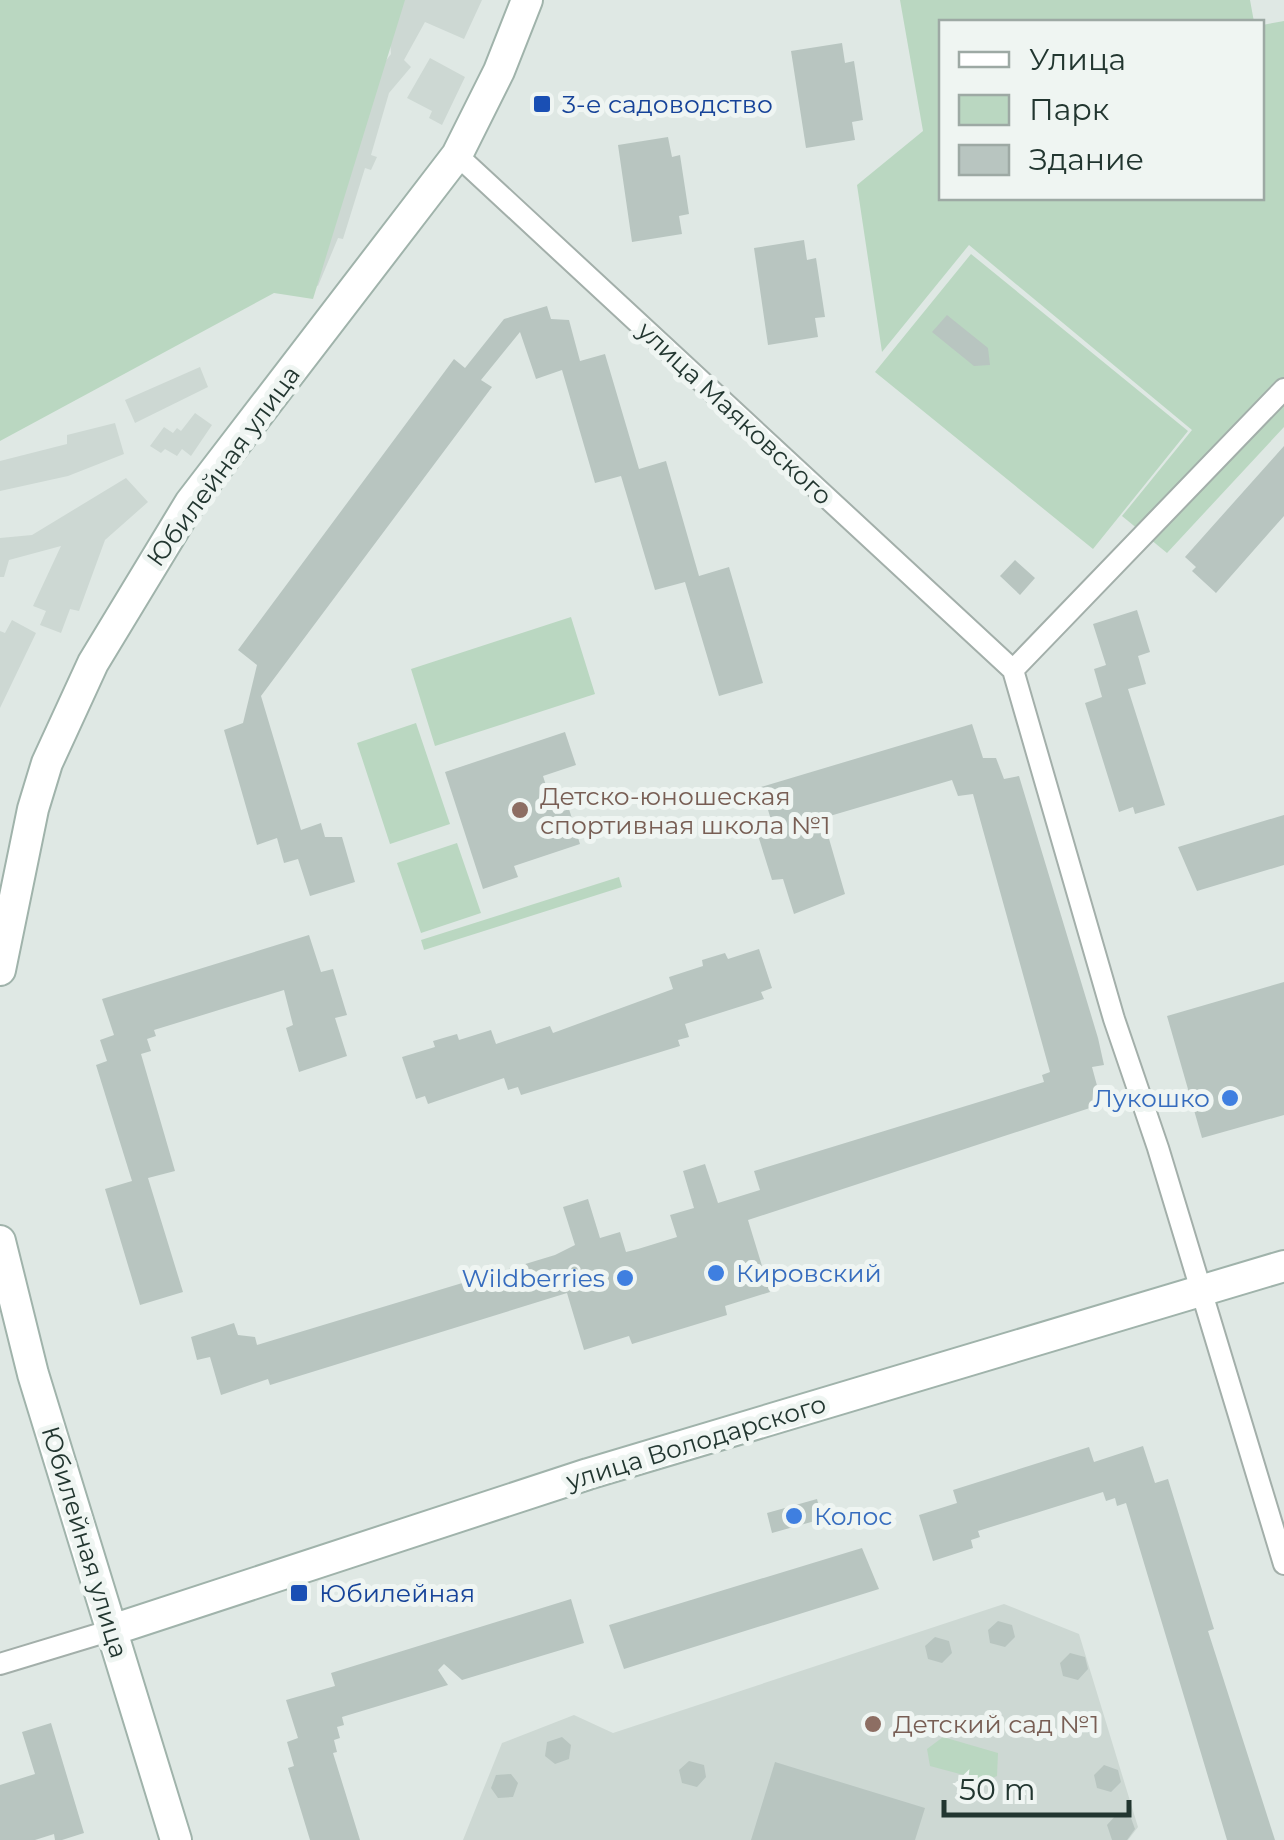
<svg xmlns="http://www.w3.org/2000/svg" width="1284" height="1840" font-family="Montserrat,sans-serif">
<rect width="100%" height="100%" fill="#dfe8e4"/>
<path fill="#cdd8d3" d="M 400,0 L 482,0 L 464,39 L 425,22 L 404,60 L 411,67 L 389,93 L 371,155 L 377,157 L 371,170 L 365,168 L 343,239 L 338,238 L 318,286 L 306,281 L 371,80 L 391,54 L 389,28 Z
M 430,58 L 465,77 L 442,125 L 429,118 L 432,111 L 407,98 Z
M 200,367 L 208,387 L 135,423 L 125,400 Z
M 195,413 L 212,425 L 191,456 L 182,449 L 177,456 L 165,449 L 161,453 L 150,446 L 164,427 L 173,433 L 177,428 L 181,431 Z
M 115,423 L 124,454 L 68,476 L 0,491 L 0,461 L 67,444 L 67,435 Z
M 126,478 L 148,502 L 105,540 L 79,611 L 70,609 L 61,633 L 40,625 L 46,611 L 33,606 L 61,546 L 9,560 L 4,577 L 0,577 L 0,538 L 32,535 Z
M 12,620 L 36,633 L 0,708 L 0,631 L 5,633 Z
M 1004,1604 L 1079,1634 L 1138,1827 L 1128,1840 L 463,1840 L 502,1743 L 574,1715 L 613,1733 Z"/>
<path fill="#bad7c1" d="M 0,0 L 405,0 L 313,299 L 274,293 L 0,441 Z
M 900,0 L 1250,0 L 1254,22 L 942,22 L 942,198 L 1262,198 L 1262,25 L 1284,21 L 1284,427 L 1167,553 L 1122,516 L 1192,430 L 969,245 L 882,352 L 857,185 L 923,131 Z
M 971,254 L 1188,431 L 1093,549 L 875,372 Z
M 571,617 L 595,694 L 435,746 L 411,669 Z
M 416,723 L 450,824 L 390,844 L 357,743 Z
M 457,843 L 481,913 L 421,933 L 397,863 Z
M 619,877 L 622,887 L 424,950 L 421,940 Z
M 943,1737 L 998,1753 L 997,1776 L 986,1781 L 930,1766 L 927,1749 Z"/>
<path fill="#b8c5c0" d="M 842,43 L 845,63 L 854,61 L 863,120 L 852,122 L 855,140 L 806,148 L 791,51 Z
M 668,137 L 672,157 L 680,155 L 689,214 L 679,216 L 682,234 L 632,242 L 618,145 Z
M 804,240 L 807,260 L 816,258 L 825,317 L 815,318 L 818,337 L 768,345 L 754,248 Z
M 547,306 L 551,319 L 569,320 L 580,361 L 605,354 L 639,469 L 666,461 L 699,576 L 729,567 L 763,683 L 719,696 L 685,582 L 655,590 L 621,476 L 595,483 L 562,370 L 536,379 L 520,332 L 481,380 L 492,387 L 261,696 L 301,830 L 321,823 L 325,837 L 342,837 L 355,882 L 310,896 L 298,859 L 284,863 L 277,838 L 257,845 L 224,730 L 243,723 L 257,665 L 238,650 L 454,359 L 465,368 L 504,319 Z
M 947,315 L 988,348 L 990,365 L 974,366 L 932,332 Z
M 1284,446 L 1284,516 L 1216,593 L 1192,571 L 1196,567 L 1185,557 Z
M 1015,560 L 1035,578 L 1020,595 L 1000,576 Z
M 1137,610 L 1150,652 L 1138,656 L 1146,684 L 1128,689 L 1165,805 L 1135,814 L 1133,807 L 1119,812 L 1085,703 L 1102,697 L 1094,669 L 1106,665 L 1093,624 Z
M 972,724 L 983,758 L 996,758 L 1004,779 L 1019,776 L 1098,1038 L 1104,1065 L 1092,1067 L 1102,1104 L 748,1220 L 770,1292 L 725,1306 L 727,1315 L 632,1344 L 629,1336 L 584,1350 L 567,1293 L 270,1385 L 268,1379 L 221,1395 L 210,1357 L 197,1360 L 191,1337 L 234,1323 L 238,1335 L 255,1337 L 257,1345 L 555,1255 L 575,1245 L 563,1207 L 588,1199 L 600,1238 L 620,1232 L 626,1252 L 638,1249 L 677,1237 L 670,1215 L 694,1208 L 683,1171 L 705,1164 L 718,1203 L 760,1190 L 754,1171 L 1044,1082 L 1042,1075 L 1050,1072 L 973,794 L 958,796 L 952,780 L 823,818 L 845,894 L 794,914 L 783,879 L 772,880 L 756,829 L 772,823 L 761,787 Z
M 565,732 L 576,765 L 543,776 L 555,814 L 569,809 L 580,844 L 514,866 L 518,877 L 483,889 L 445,772 Z
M 1284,815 L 1284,865 L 1197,891 L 1178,847 Z
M 309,935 L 321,972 L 333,969 L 347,1015 L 335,1018 L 347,1056 L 299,1072 L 286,1028 L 293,1025 L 284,990 L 154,1030 L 156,1036 L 147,1039 L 151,1051 L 141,1054 L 175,1171 L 148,1178 L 183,1292 L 140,1305 L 105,1189 L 132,1181 L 96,1065 L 107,1061 L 100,1040 L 114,1035 L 102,999 Z
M 759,949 L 772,988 L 761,992 L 764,999 L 685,1024 L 689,1037 L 678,1040 L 680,1046 L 521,1095 L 518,1087 L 508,1090 L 504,1078 L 428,1104 L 425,1096 L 416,1099 L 402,1057 L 435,1047 L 433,1041 L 457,1034 L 459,1040 L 491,1030 L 496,1044 L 550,1026 L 553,1033 L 673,989 L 669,977 L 703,966 L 702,960 L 725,953 L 728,959 Z
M 1284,982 L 1284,1115 L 1202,1138 L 1167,1016 Z
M 1143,1446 L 1155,1483 L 1168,1479 L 1214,1629 L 1208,1631 L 1275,1840 L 1227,1840 L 1126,1503 L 1117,1506 L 1115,1498 L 1106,1501 L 1103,1492 L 978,1531 L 980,1537 L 971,1540 L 973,1548 L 933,1561 L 919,1515 L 957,1503 L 953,1490 L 1089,1447 L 1094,1462 Z
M 817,1499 L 822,1519 L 772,1533 L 767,1513 Z
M 862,1548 L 879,1589 L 624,1669 L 609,1625 Z
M 571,1599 L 584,1643 L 462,1680 L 444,1664 L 438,1670 L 448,1685 L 342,1717 L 344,1725 L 337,1727 L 340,1738 L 334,1740 L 337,1752 L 333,1753 L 360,1840 L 310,1840 L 288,1768 L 294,1766 L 287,1742 L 298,1738 L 286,1700 L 335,1686 L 331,1673 Z
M 998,1621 L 1012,1625 L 1015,1637 L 1005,1647 L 990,1643 L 988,1630 Z
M 935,1637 L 949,1641 L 952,1653 L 942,1663 L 928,1659 L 925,1646 Z
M 1070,1653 L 1085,1657 L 1088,1669 L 1078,1680 L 1063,1676 L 1060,1663 Z
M 51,1723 L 84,1833 L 62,1840 L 55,1840 L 54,1834 L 35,1840 L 0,1840 L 0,1785 L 35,1774 L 22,1732 Z
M 562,1737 L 571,1745 L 569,1759 L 555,1764 L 545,1756 L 547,1742 Z
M 689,1761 L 704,1765 L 706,1777 L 697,1787 L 682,1783 L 679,1770 Z
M 775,1762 L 925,1808 L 915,1840 L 751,1840 Z
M 1104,1765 L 1118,1770 L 1121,1782 L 1111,1792 L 1097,1788 L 1094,1775 Z
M 511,1774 L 518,1783 L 513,1797 L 498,1798 L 491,1788 L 496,1775 Z
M 1116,1815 L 1131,1818 L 1135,1829 L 1127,1840 L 1112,1840 L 1107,1825 Z"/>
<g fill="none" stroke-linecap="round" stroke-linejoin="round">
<defs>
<path id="street" d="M 457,155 L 1013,670 L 1114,1019 L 1158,1148 L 1284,1564
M 1013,670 L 1284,389
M 0,1664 L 112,1630"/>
<path id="secondary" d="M 0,970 L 33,809 L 47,763 L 93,663 L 190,503 L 457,155 L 499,71 L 527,0
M 0,1241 L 33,1374 L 176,1840
M 112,1630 L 588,1474 L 1284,1266"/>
</defs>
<use href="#street" stroke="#a3afaa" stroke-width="24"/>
<use href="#secondary" stroke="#a0b3ab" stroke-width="34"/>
<use href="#street" stroke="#fff" stroke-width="20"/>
<use href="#secondary" stroke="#fff" stroke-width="30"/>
</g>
<g fill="#1a4fb4" stroke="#eff5f2" stroke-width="4">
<rect x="532" y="94" width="20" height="20" rx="5"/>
<rect x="289" y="1583" width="20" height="20" rx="5"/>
</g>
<g fill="#8d6e63" stroke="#eff5f2" stroke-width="4">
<circle cx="520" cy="810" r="10"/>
<circle cx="873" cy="1724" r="10"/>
</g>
<g fill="#3f7fe0" stroke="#eff5f2" stroke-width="4">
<circle cx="1230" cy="1098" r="10"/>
<circle cx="716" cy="1273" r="10"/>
<circle cx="625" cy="1278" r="10"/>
<circle cx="794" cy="1516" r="10"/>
</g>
<g text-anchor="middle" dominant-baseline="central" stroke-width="10" stroke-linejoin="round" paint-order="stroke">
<g font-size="25" fill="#164399" stroke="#eff5f2" text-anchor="start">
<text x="562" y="104">3-е садоводство</text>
<text x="319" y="1593">Юбилейная</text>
</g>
<g font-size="25" fill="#223630" stroke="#eff5f2">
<text transform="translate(735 413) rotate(43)">улица Маяковского</text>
<text transform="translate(223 466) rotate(-54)">Юбилейная улица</text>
<text transform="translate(696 1442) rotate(-17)">улица Володарского</text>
<text transform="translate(85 1542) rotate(73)">Юбилейная улица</text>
</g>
<g font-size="25" fill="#785e54" stroke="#eff5f2" text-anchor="start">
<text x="540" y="796">Детско-юношеская<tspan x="540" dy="29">спортивная школа №1</tspan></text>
<text x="893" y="1724">Детский сад №1</text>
</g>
<g font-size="25" fill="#366cbe" stroke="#eff5f2" text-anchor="end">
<text x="1210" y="1098">Лукошко</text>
<text x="736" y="1273" text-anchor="start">Кировский</text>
<text x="605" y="1278">Wildberries</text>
<text x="814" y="1516" text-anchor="start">Колос</text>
</g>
</g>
<rect x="939" y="20" width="325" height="180" fill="#eff5f2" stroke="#9da9a4" stroke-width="2.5"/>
<rect x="959" y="52" width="50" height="15" fill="#ffffff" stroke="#9da9a4" stroke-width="2.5"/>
<text x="1029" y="70" font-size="30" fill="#223630">Улица</text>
<rect x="959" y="95" width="50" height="30" fill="#bad7c1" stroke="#9da9a4" stroke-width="2.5"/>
<text x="1029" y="120" font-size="30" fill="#223630">Парк</text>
<rect x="959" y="145" width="50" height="30" fill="#b8c5c0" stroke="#9da9a4" stroke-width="2.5"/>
<text x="1029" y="170" font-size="30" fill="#223630">Здание</text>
<path d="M944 1800v15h185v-15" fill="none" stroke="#223630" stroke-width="5"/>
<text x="959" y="1800" font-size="30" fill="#223630" stroke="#eff5f2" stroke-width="8" paint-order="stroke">50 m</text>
</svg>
